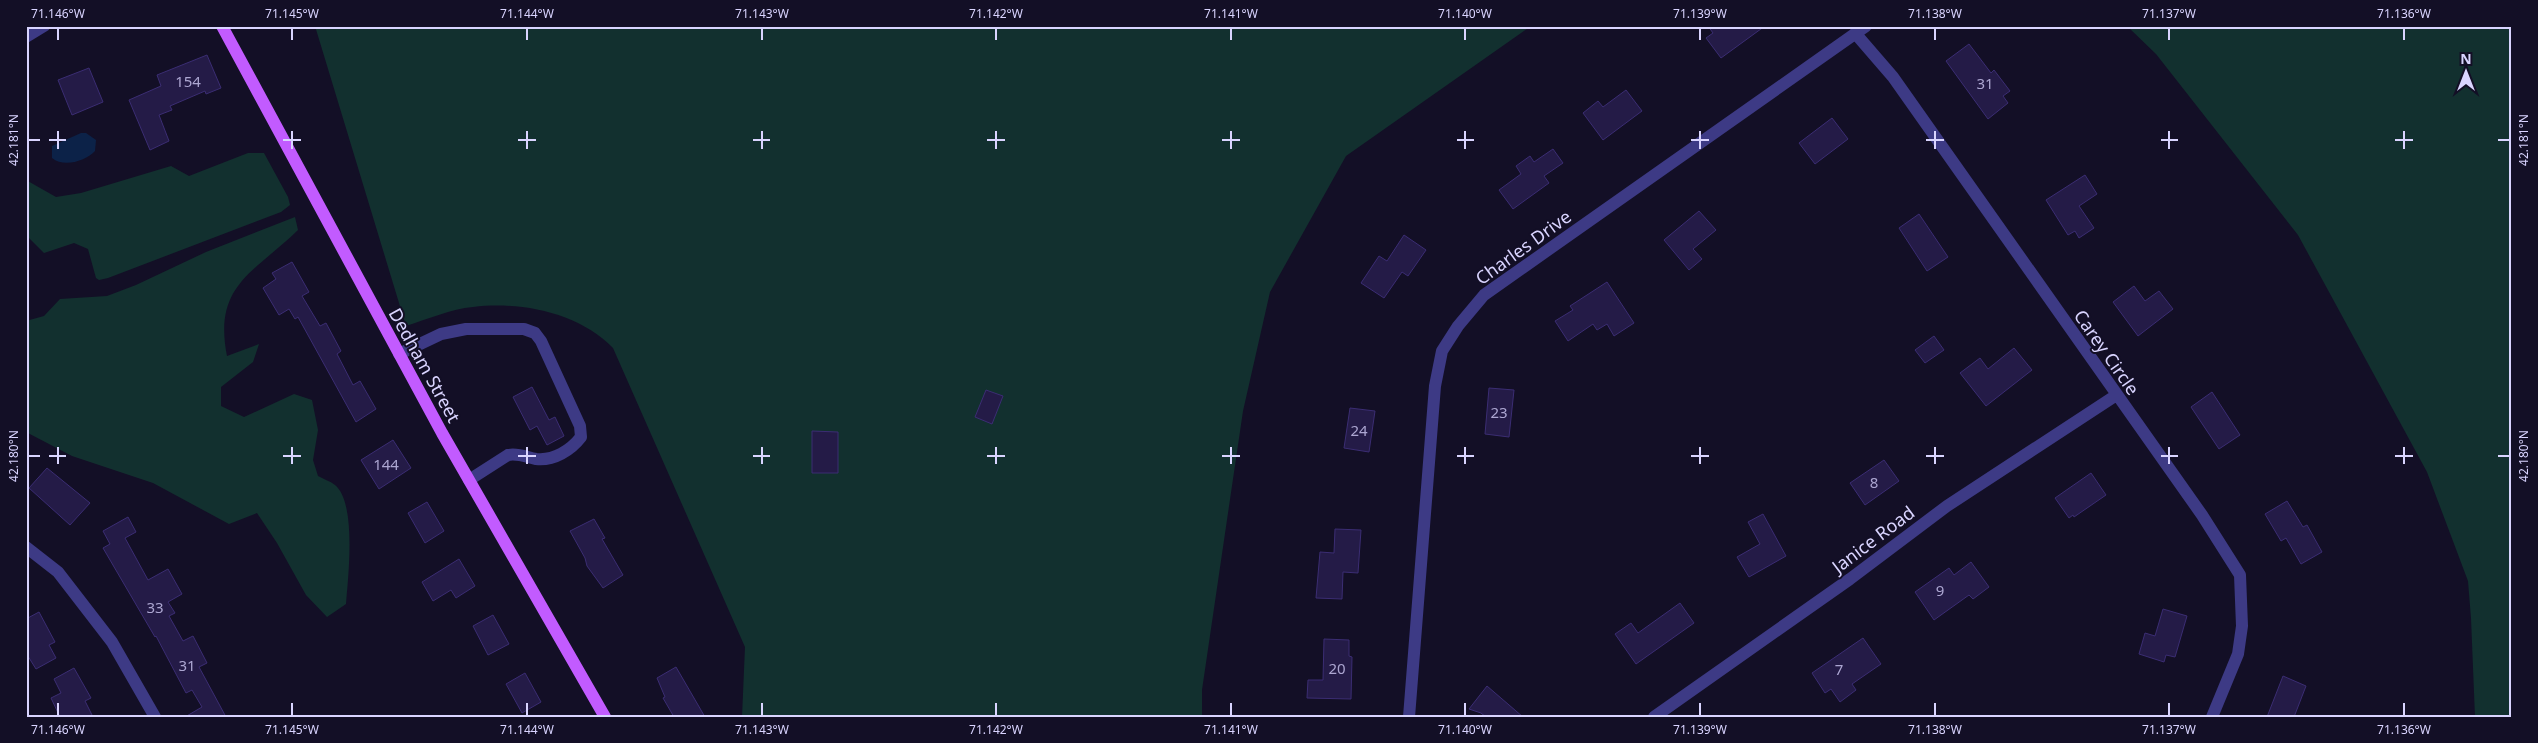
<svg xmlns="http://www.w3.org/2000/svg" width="2538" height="743" font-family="'Noto Sans',sans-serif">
<rect width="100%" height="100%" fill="#130f26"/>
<path fill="#12302f" d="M 315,26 L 1531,26 L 1346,156 L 1270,292 L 1243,411 L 1202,690 L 1202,717 L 742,717 L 745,647 L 613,348 C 579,313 521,301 473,307 C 451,309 428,319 406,326 Z
M 2127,26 L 2512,26 L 2512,717 L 2475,717 L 2471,618 L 2468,581 L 2427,472 L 2298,235 L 2156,54 Z
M 248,153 L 264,153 L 288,197 L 290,205 L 281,212 L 108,278 L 99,280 L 96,278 L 88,249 L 74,243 L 44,253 L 26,235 L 26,180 L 56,197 L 81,193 L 171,166 L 189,176 Z
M 295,217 L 298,230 C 254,273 213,285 227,356 L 259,344 L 253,362 L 221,387 L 221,406 L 244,417 L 294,394 L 312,400 L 318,430 L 313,460 L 318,476 C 323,479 330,481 335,485 C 357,503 348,578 346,604 L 327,617 L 306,595 L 277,543 L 257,513 L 229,524 L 153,483 L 72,456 L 26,432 L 26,321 L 44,316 L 60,299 L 107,296 L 136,285 L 206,252 Z"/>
<path fill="#0c2248" d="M 81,133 L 86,133 L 96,140 L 95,151 C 85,161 64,168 52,158 L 52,146 Z"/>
<path fill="#241b47" stroke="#3b2d73" d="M 1708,26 L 1765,26 L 1721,58 L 1706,38 L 1713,33 Z
M 1969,44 L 1991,73 L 1994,70 L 2010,91 L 2003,96 L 2008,103 L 1988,119 L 1946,61 Z
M 207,55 L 221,88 L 206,94 L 205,91 L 170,106 L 172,110 L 159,115 L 169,141 L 150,150 L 129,100 L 161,86 L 157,75 Z
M 89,68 L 103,102 L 72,115 L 58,80 Z
M 1626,90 L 1642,111 L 1603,140 L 1583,113 L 1598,101 L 1603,107 Z
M 1832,118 L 1848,139 L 1815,164 L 1799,143 Z
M 1553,149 L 1563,163 L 1544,176 L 1549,183 L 1513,209 L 1499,190 L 1521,174 L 1516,166 L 1530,156 L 1534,162 Z
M 2085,175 L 2097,194 L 2079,206 L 2094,228 L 2079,238 L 2075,231 L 2068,235 L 2046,200 Z
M 1699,211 L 1716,230 L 1693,249 L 1702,259 L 1689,270 L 1664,240 Z
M 1919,214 L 1948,257 L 1927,271 L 1899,228 Z
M 1404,235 L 1426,250 L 1408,276 L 1402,272 L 1384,298 L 1361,283 L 1379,256 L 1387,261 Z
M 292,262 L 309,292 L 302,296 L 320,326 L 326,323 L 341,351 L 337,354 L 353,385 L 360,381 L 376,409 L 356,422 L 298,317 L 295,319 L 289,309 L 279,315 L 263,288 L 276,279 L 272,273 Z
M 1607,282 L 1634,323 L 1614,336 L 1607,324 L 1597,330 L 1593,324 L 1568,341 L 1555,321 L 1573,310 L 1570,306 Z
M 2134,286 L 2145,301 L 2159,291 L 2173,309 L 2138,336 L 2113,302 Z
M 1934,336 L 1944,350 L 1925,363 L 1915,350 Z
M 2014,348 L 2032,370 L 1986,406 L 1960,373 L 1980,358 L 1988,369 Z
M 532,387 L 549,420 L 555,417 L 564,436 L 547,445 L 537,426 L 530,430 L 513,397 Z
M 1489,388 L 1514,390 L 1509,437 L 1485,434 Z
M 986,390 L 1003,396 L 992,424 L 975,417 Z
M 2212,392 L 2240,435 L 2219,449 L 2191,407 Z
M 1350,408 L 1375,411 L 1369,452 L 1344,448 Z
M 812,431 L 838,432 L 838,473 L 812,473 Z
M 393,440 L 411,468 L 379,489 L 361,460 Z
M 1884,460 L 1899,481 L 1865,505 L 1850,483 Z
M 47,468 L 90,503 L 70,525 L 29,488 Z
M 2091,473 L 2106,495 L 2074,517 L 2073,515 L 2069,518 L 2055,498 Z
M 2287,501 L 2303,527 L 2307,525 L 2322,552 L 2301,564 L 2286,538 L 2281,541 L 2265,514 Z
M 427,502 L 444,531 L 425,543 L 408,513 Z
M 1763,514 L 1786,556 L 1749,577 L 1737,557 L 1760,544 L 1748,522 Z
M 128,517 L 136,532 L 125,538 L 148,580 L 168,569 L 182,594 L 168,602 L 175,613 L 169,616 L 183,641 L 193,636 L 207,663 L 199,667 L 226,717 L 185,717 L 202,707 L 192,690 L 186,693 L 156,636 L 155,637 L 103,548 L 110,544 L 103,531 Z
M 594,519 L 605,538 L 602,539 L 623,575 L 603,588 L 587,566 L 585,558 L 570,531 Z
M 1335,529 L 1361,530 L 1358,573 L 1343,572 L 1342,599 L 1316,598 L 1320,552 L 1334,553 Z
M 459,559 L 475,586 L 456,598 L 451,590 L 433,601 L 422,582 Z
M 1971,562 L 1989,587 L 1973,599 L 1969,595 L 1934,620 L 1915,592 L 1949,568 L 1954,575 Z
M 1680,603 L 1694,623 L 1636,664 L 1615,634 L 1631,623 L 1638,633 Z
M 2163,609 L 2187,616 L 2175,657 L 2166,655 L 2164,662 L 2139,654 L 2145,633 L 2155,636 Z
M 39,612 L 55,642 L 49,645 L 56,658 L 36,669 L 26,653 L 26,619 Z
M 493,615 L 509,644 L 488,655 L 473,626 Z
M 1863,638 L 1881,664 L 1852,684 L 1856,690 L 1840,702 L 1831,689 L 1825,693 L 1812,673 Z
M 1324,639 L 1349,640 L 1349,656 L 1352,657 L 1351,699 L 1307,698 L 1308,680 L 1323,680 Z
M 676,667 L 705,717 L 674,717 L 663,698 L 665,697 L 657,678 Z
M 74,668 L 91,698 L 85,701 L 93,717 L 60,717 L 51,698 L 61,693 L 54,679 Z
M 525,673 L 541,702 L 522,713 L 506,684 Z
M 2283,676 L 2306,686 L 2294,717 L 2267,717 Z
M 1487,686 L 1523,717 L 1486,717 L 1481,713 L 1469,709 Z"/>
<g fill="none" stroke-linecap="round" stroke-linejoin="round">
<path stroke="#3d3a85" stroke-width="12" d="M 1855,33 L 1893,77 L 2202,515 L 2240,575 L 2242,626 L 2238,654 L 2212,717
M 26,37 L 44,26
M 399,354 L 441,334 L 466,329 L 524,329 L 535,333 L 541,341 L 580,426 L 581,437 C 571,450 554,461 536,459 C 526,457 518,453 508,455 L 469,480
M 26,547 L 58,572 L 112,642 L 155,717
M 1409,717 L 1435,386 L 1442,351 L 1458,326 L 1484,295 L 1866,26
M 1654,717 L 1850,579 L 1947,506 L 2115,396"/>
<path stroke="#c25bff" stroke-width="12" d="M 222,26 L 442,433 L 605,717"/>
</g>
<path fill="none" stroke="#d9d4ff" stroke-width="2" d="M 58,28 L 58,40M 292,28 L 292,40M 527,28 L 527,40M 762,28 L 762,40M 996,28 L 996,40M 1231,28 L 1231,40M 1465,28 L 1465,40M 1700,28 L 1700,40M 1935,28 L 1935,40M 2169,28 L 2169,40M 2404,28 L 2404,40M 58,131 L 58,149M 292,131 L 292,149M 527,131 L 527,149M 762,131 L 762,149M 996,131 L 996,149M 1231,131 L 1231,149M 1465,131 L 1465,149M 1700,131 L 1700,149M 1935,131 L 1935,149M 2169,131 L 2169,149M 2404,131 L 2404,149M 28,140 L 40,140M 49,140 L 66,140M 283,140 L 301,140M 518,140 L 536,140M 753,140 L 770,140M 987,140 L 1005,140M 1222,140 L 1240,140M 1457,140 L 1474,140M 1691,140 L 1709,140M 1926,140 L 1944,140M 2161,140 L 2178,140M 2395,140 L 2413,140M 2498,140 L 2510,140M 58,447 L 58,464M 292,447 L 292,464M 527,447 L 527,464M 762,447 L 762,464M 996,447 L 996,464M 1231,447 L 1231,464M 1465,447 L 1465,464M 1700,447 L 1700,464M 1935,447 L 1935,464M 2169,447 L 2169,464M 2404,447 L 2404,464M 28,456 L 40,456M 49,456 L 66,456M 283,456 L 301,456M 518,456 L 536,456M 753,456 L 770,456M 987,456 L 1005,456M 1222,456 L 1240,456M 1457,456 L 1474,456M 1691,456 L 1709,456M 1926,456 L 1944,456M 2161,456 L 2178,456M 2395,456 L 2413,456M 2498,456 L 2510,456M 58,703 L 58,716M 292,703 L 292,716M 527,703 L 527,716M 762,703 L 762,716M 996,703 L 996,716M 1231,703 L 1231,716M 1465,703 L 1465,716M 1700,703 L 1700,716M 1935,703 L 1935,716M 2169,703 L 2169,716M 2404,703 L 2404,716"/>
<g text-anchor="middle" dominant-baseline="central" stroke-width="4" stroke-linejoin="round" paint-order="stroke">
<g font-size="15" fill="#aca6d1">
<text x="188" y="81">154</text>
<text x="1985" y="83">31</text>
<text x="1499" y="412">23</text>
<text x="1359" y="430">24</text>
<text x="386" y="464">144</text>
<text x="1874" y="482">8</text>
<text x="1940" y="590">9</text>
<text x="155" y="607">33</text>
<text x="187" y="665">31</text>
<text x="1337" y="668">20</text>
<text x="1839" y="669">7</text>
</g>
<g font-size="18" fill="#d9d4ff" stroke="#130f26">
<text transform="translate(1523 247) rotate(-36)">Charles Drive</text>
<text transform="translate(2107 352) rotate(55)">Carey Circle</text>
<text transform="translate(425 365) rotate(61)">Dedham Street</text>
<text transform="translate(1873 539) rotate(-37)">Janice Road</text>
</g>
</g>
<rect width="2538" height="743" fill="none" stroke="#130f26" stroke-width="55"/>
<g transform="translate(2466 72)" stroke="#130f26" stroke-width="4" paint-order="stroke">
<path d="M0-4L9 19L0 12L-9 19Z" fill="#d9d4ff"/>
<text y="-8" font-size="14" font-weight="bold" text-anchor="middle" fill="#d9d4ff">N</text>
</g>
<rect x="28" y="28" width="2482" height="688" fill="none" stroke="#d9d4ff" stroke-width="2"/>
<g font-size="12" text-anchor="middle" fill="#d9d4ff">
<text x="58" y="18">71.146°W</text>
<text x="292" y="18">71.145°W</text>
<text x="527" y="18">71.144°W</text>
<text x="762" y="18">71.143°W</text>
<text x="996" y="18">71.142°W</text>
<text x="1231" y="18">71.141°W</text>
<text x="1465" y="18">71.140°W</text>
<text x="1700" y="18">71.139°W</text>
<text x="1935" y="18">71.138°W</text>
<text x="2169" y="18">71.137°W</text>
<text x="2404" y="18">71.136°W</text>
<text transform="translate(14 140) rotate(-90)" y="4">42.181°N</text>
<text transform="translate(2524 140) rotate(-90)" y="4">42.181°N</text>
<text transform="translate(14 456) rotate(-90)" y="4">42.180°N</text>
<text transform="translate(2524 456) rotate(-90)" y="4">42.180°N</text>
<text x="58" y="734">71.146°W</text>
<text x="292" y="734">71.145°W</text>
<text x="527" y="734">71.144°W</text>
<text x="762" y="734">71.143°W</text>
<text x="996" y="734">71.142°W</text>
<text x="1231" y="734">71.141°W</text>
<text x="1465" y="734">71.140°W</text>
<text x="1700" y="734">71.139°W</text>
<text x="1935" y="734">71.138°W</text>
<text x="2169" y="734">71.137°W</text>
<text x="2404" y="734">71.136°W</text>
</g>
</svg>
